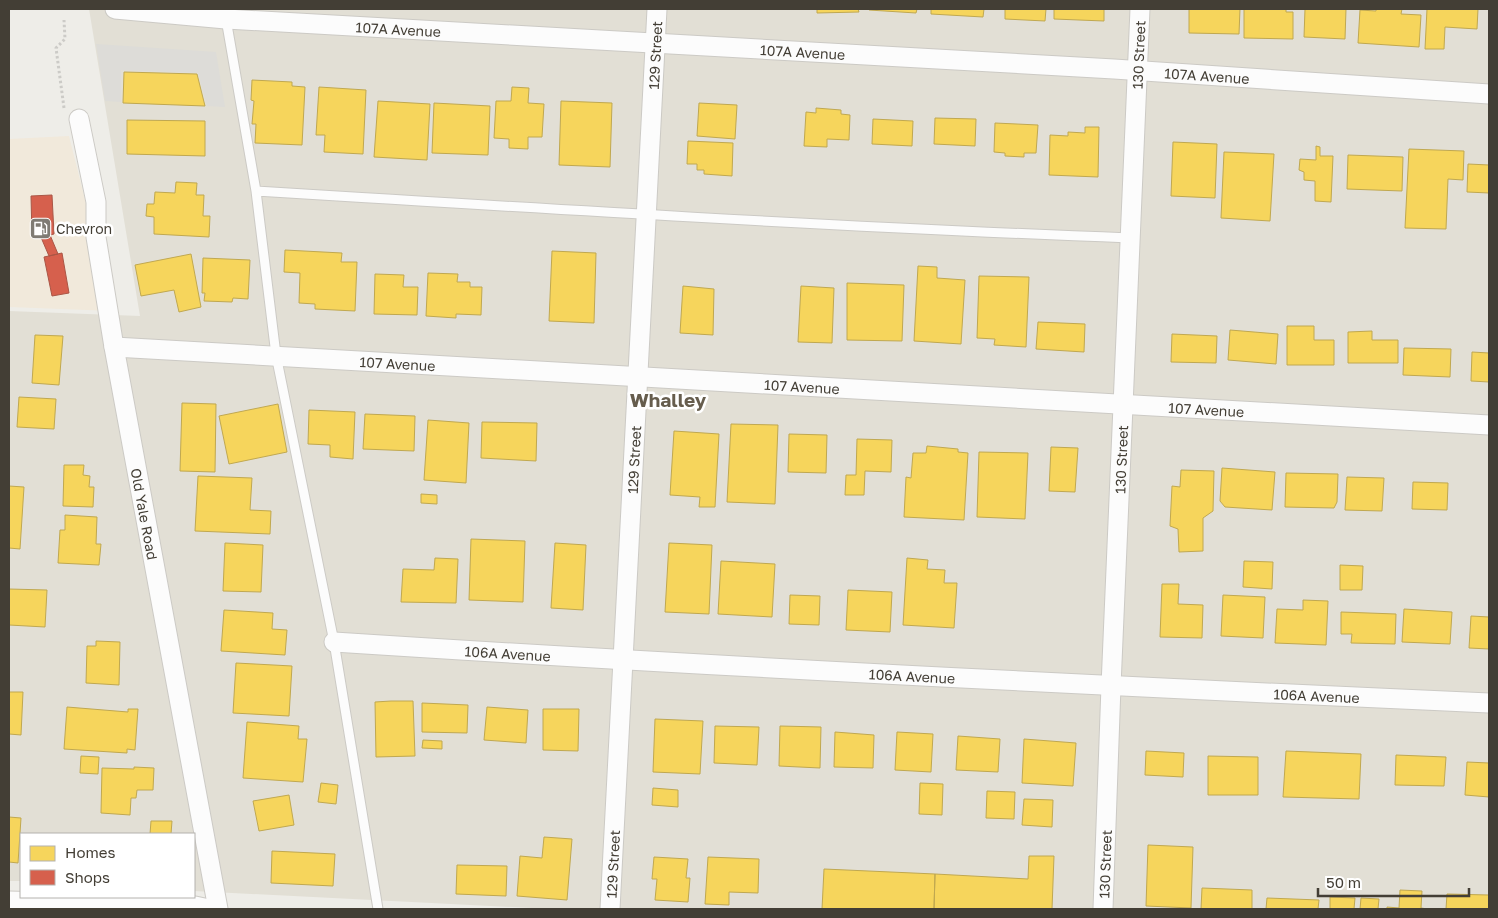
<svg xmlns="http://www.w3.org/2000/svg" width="1498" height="918" font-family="'Golos Text',sans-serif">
<rect width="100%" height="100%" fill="#eeede8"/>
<path fill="#e2dfd5" d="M 89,9 L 1489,9 L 1489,909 L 551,909 L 194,891 L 194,834 L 21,834 L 21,881 L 9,881 L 9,311 L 140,316 Z"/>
<path fill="#f1e9db" d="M 69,136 L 113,311 L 9,307 L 9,139 Z"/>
<path fill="#dddcd8" d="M 96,44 L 216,52 L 225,107 L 207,106 L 198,73 L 121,70 L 121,102 L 105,101 Z"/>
<path fill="#f6d55c" stroke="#c0a850" d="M 817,9 L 858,9 L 859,12 L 817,13 Z
M 869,9 L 917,9 L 916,13 L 869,10 Z
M 931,9 L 984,9 L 983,17 L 931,14 Z
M 1005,9 L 1046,9 L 1045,21 L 1005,19 Z
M 1054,9 L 1104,9 L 1104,21 L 1054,19 Z
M 1189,9 L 1240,9 L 1239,34 L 1189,33 Z
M 1244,9 L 1286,9 L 1286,12 L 1293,12 L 1293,39 L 1244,38 Z
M 1305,9 L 1346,9 L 1345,39 L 1304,37 Z
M 1376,9 L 1402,9 L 1401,14 L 1421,15 L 1419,47 L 1358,43 L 1360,10 L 1376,11 Z
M 1427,9 L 1478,9 L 1477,29 L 1445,27 L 1444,49 L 1425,49 Z
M 124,72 L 197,74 L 205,106 L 123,103 Z
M 252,80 L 292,82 L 292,86 L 305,87 L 302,145 L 255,143 L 256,124 L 252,124 L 254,101 L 251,100 Z
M 319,87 L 366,90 L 363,154 L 324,152 L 325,135 L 316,135 Z
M 512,87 L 529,88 L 528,103 L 544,104 L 542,137 L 528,137 L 528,149 L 509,148 L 509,139 L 494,138 L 496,101 L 511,101 Z
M 378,101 L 430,104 L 427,160 L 374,157 Z
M 561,101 L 612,103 L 610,167 L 559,165 Z
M 434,103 L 490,106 L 488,155 L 432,153 Z
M 699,103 L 737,105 L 735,139 L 697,136 Z
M 816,108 L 841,110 L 841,114 L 850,115 L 849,140 L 827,139 L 827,147 L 804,146 L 806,112 L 816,113 Z
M 935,118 L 976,119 L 975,146 L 934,144 Z
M 873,119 L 913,121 L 912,146 L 872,144 Z
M 127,120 L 205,121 L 205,156 L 127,154 Z
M 995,123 L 1038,125 L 1036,153 L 1024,153 L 1024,157 L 1005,156 L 1005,153 L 994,152 Z
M 1085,127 L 1099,127 L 1098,177 L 1049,175 L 1050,135 L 1068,136 L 1068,132 L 1085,133 Z
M 688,141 L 733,143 L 732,176 L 704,174 L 704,170 L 697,170 L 697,164 L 687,164 Z
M 1173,142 L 1217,144 L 1215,198 L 1171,196 Z
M 1316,146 L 1320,147 L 1320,156 L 1333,156 L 1331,202 L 1315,201 L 1315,181 L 1304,180 L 1304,172 L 1299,170 L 1300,159 L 1316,160 Z
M 1409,149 L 1464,151 L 1463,180 L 1448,179 L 1446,229 L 1405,228 Z
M 1224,152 L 1274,154 L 1270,221 L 1221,218 Z
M 1348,155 L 1403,157 L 1402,191 L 1347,189 Z
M 1468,164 L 1489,165 L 1489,193 L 1467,192 Z
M 176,182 L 197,183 L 196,195 L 204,195 L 203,216 L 210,216 L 209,237 L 154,234 L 154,217 L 146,216 L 147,204 L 154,204 L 155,192 L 175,193 Z
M 285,250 L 342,253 L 341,262 L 357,262 L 355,311 L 315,309 L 315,304 L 299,303 L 300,273 L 284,272 Z
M 552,251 L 596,253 L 594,323 L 549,321 Z
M 191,254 L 201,307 L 179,312 L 174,290 L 141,296 L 135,265 Z
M 203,258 L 250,260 L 248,299 L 233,298 L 232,302 L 204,301 L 205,293 L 202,293 Z
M 918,266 L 937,267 L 937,278 L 965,280 L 961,344 L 914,341 Z
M 428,273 L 458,274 L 457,282 L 470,282 L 470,287 L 482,287 L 481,315 L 456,314 L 456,318 L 426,316 Z
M 375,274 L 404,275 L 403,287 L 418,287 L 417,315 L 374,314 Z
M 979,276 L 1029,277 L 1026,347 L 994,345 L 995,339 L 977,338 Z
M 847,283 L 904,285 L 902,341 L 847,340 Z
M 683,286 L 714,289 L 713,335 L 680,333 Z
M 801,286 L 834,288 L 832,343 L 798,342 Z
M 1038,322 L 1085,324 L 1084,352 L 1036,349 Z
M 1287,326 L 1314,326 L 1314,340 L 1334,340 L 1334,365 L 1287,365 Z
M 1230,330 L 1278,334 L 1276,364 L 1228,360 Z
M 1372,331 L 1372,340 L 1398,340 L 1398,363 L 1348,363 L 1348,332 Z
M 1172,334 L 1217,336 L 1216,363 L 1171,362 Z
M 35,335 L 63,336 L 59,385 L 32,383 Z
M 1404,348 L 1451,349 L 1450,377 L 1403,375 Z
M 1472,352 L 1489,353 L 1489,382 L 1471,381 Z
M 19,397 L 56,399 L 54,429 L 17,427 Z
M 182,403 L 216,404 L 215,472 L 180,471 Z
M 278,404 L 287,452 L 229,464 L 219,416 Z
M 309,410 L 355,412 L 353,459 L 330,457 L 330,445 L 308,444 Z
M 365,414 L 415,416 L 414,451 L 363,449 Z
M 428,420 L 469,423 L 466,483 L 424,480 Z
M 482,422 L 537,423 L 536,461 L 481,458 Z
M 731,424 L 778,425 L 775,504 L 727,502 Z
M 674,431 L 719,434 L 715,507 L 699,507 L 700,497 L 670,495 Z
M 789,434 L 827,435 L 826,473 L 788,472 Z
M 857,439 L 892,440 L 891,472 L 865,471 L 864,495 L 845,495 L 846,475 L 856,475 Z
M 927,446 L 958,449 L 958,452 L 968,453 L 964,520 L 904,517 L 906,477 L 911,478 L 913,453 L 926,453 Z
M 1051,447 L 1078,448 L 1075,492 L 1049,491 Z
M 979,452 L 1028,453 L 1025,519 L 977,517 Z
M 64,465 L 84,465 L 83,475 L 90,476 L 89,487 L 94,487 L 93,507 L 63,506 Z
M 1222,468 L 1275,472 L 1272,510 L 1225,507 L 1220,501 Z
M 1181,470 L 1214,471 L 1213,511 L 1203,518 L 1203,551 L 1179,552 L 1178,529 L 1170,526 L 1172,486 L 1180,487 Z
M 1286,473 L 1338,474 L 1337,502 L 1334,508 L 1285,507 Z
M 198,476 L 252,478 L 250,510 L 271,511 L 270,534 L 195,531 Z
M 1347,477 L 1384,478 L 1382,511 L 1345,510 Z
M 1413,482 L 1448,483 L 1447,510 L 1412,509 Z
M 9,486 L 24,487 L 20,549 L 9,548 Z
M 421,494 L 437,495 L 437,504 L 421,503 Z
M 65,515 L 97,517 L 96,544 L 101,544 L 99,565 L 58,563 L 60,530 L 65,530 Z
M 471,539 L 525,541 L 523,602 L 469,600 Z
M 225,543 L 263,545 L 261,592 L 223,591 Z
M 555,543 L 586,545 L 583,610 L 551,608 Z
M 669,543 L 712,545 L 709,614 L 665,612 Z
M 435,558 L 458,559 L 456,603 L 401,602 L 403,569 L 434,570 Z
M 907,558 L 928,560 L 927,569 L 945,570 L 944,583 L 957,583 L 954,628 L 903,625 Z
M 721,561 L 775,564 L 772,617 L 718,614 Z
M 1244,561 L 1273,562 L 1272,589 L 1243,587 Z
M 1340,565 L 1363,566 L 1362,590 L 1340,590 Z
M 1162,584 L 1179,584 L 1178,604 L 1203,605 L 1202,638 L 1160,637 Z
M 9,589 L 47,590 L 45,627 L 9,625 Z
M 848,590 L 892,592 L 890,632 L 846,630 Z
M 790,595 L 820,596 L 819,625 L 789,624 Z
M 1223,595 L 1265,597 L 1263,638 L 1221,636 Z
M 1303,600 L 1328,601 L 1326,645 L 1275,643 L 1277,609 L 1303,610 Z
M 1404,609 L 1452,612 L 1450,644 L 1402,642 Z
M 224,610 L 273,613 L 272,629 L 287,630 L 285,655 L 221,651 Z
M 1341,612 L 1396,614 L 1395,644 L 1351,643 L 1352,634 L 1341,634 Z
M 1471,616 L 1489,617 L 1489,649 L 1469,648 Z
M 96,641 L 120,642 L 119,685 L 86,683 L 87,646 L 96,646 Z
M 236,663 L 292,666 L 289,716 L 233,713 Z
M 9,692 L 23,692 L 21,735 L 9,734 Z
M 391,701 L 413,701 L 415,756 L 376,757 L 375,702 Z
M 422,703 L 468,705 L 467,733 L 422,732 Z
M 67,707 L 128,712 L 128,709 L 138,709 L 135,750 L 127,749 L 127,753 L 64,749 Z
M 487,707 L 528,710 L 526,743 L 484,740 Z
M 543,709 L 579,709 L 578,751 L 543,750 Z
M 655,719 L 703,721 L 700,774 L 653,772 Z
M 247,722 L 299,726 L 298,739 L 307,739 L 303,782 L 243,778 Z
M 715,726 L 759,727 L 757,765 L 714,763 Z
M 780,726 L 821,727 L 820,768 L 779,766 Z
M 835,732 L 874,735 L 873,768 L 834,767 Z
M 897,732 L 933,734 L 931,772 L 895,770 Z
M 958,736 L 1000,739 L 998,772 L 956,770 Z
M 1024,739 L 1076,743 L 1073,786 L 1022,783 Z
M 423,740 L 442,741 L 442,749 L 422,748 Z
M 1146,751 L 1184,753 L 1183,777 L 1145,775 Z
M 1286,751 L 1361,754 L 1359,799 L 1283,797 Z
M 1396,755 L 1446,757 L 1444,786 L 1395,785 Z
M 81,756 L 99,757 L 98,774 L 80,773 Z
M 1208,756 L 1258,757 L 1258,795 L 1208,795 Z
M 1467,762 L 1489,763 L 1489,797 L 1465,795 Z
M 134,767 L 154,768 L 153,790 L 137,790 L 136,798 L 131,798 L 130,815 L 101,813 L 102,768 L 134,769 Z
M 321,783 L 338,785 L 336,804 L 318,802 Z
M 920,783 L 943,784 L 942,815 L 919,814 Z
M 653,788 L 678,790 L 678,807 L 652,805 Z
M 987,791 L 1015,792 L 1014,819 L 986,818 Z
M 289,795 L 294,825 L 259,831 L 253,801 Z
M 1024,799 L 1053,800 L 1052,827 L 1022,825 Z
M 9,817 L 21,818 L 18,863 L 9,862 Z
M 151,821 L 172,821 L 171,834 L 150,834 Z
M 544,837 L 572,839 L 567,900 L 517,896 L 520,856 L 542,858 Z
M 1148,845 L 1193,847 L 1191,908 L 1146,906 Z
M 272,851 L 335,854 L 333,886 L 271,883 Z
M 1029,856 L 1054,856 L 1052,909 L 934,909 L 935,874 L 1028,879 Z
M 654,857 L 688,859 L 686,878 L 690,878 L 688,902 L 655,900 L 657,879 L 652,879 Z
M 708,857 L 759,859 L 758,893 L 729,892 L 729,905 L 705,904 Z
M 457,865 L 507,866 L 506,896 L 456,894 Z
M 824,869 L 935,874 L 934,909 L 822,909 Z
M 1202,888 L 1252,890 L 1252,909 L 1201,909 Z
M 1400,890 L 1422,891 L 1421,908 L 1428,909 L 1387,909 L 1387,907 L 1399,908 Z
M 1447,894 L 1489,895 L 1489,909 L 1446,909 Z
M 1330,897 L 1355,898 L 1354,909 L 1330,909 Z
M 1267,898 L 1319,900 L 1318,909 L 1266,909 Z
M 1361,898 L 1379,899 L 1378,909 L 1360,909 Z"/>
<path fill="#d6604d" stroke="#aa5646" d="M 52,195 L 54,234 L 50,235 L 58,254 L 49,256 L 40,235 L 32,236 L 31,196 Z
M 62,253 L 69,293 L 52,296 L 44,257 Z"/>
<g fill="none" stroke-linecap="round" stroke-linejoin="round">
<defs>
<path id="service" d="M 226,19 L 256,191 L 276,355 L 334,642 L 378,909
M 256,191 C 547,209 839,227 1130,238"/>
<g id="minor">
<path id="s1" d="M 115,9 L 226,19 L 1114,69 L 1489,94"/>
<path id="s2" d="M 79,119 L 96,202 L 96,237 L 114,347 L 218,909"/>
<path id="s3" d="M 114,347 L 1489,425"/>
<path id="s4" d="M 334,642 C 719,667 1104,686 1489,703"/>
<path d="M 9,901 L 195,906 L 209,909"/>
<path id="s5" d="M 610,909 L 657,9"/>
<path id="s6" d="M 1103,909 L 1111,686 L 1140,9"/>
</g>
</defs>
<use href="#service" stroke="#cccac5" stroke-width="11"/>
<use href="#minor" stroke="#cccac5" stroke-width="21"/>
<path stroke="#cccbc7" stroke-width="3" stroke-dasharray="2.5 2.5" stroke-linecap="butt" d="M 64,108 L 56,48 L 65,39 L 64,20"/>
<use href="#service" stroke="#fcfcfc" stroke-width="9"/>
<use href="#minor" stroke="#fcfcfc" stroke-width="19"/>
</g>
<defs>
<symbol id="fuel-square" viewBox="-11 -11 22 22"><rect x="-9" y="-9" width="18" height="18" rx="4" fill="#7f7b74" stroke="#fff"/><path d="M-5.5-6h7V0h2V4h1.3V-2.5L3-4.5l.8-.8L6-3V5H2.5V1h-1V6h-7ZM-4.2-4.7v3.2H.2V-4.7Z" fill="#fff"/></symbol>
</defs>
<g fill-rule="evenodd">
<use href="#fuel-square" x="28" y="216" width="25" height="25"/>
</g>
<g text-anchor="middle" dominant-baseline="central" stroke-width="5" stroke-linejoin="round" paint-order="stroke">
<g font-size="14" fill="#433e35" stroke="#fff">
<text stroke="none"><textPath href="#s1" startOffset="284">107A Avenue</textPath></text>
<text stroke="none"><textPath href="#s1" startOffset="689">107A Avenue</textPath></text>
<text stroke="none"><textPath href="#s6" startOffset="855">130 Street</textPath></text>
<text stroke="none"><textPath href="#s5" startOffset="855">129 Street</textPath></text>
<text stroke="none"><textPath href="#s1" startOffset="1094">107A Avenue</textPath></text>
<text stroke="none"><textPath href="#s3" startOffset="284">107 Avenue</textPath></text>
<text stroke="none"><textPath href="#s3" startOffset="689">107 Avenue</textPath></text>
<text stroke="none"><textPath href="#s3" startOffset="1094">107 Avenue</textPath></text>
<text stroke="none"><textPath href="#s5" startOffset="450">129 Street</textPath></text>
<text stroke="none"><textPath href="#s6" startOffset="450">130 Street</textPath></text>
<text stroke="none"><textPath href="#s2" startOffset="401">Old Yale Road</textPath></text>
<text stroke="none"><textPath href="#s4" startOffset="174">106A Avenue</textPath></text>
<text stroke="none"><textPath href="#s4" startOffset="579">106A Avenue</textPath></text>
<text stroke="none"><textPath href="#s4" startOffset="984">106A Avenue</textPath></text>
<text stroke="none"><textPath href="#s5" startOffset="45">129 Street</textPath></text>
<text stroke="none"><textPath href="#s6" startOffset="45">130 Street</textPath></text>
</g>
<g font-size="14" fill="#433e35" stroke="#fff" text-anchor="start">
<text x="56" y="228">Chevron</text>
</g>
<g font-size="19" font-weight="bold" fill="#665d4d" stroke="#fff">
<text x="668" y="399">Whalley</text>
</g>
</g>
<rect width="1498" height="918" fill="none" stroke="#433e35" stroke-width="20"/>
<rect x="20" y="833" width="175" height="65" fill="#ffffff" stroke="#b4b2ae"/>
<rect x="30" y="846" width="25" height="15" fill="#f6d55c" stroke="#b4b2ae"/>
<text x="65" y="858" font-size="15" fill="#433e35">Homes</text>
<rect x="30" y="870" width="25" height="15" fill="#d6604d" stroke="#b4b2ae"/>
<text x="65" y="883" font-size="15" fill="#433e35">Shops</text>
<path d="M1318 888v8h151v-8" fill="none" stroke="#433e35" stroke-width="2.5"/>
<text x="1326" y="888" font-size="15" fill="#433e35" stroke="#ffffff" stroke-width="4" paint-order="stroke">50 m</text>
</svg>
